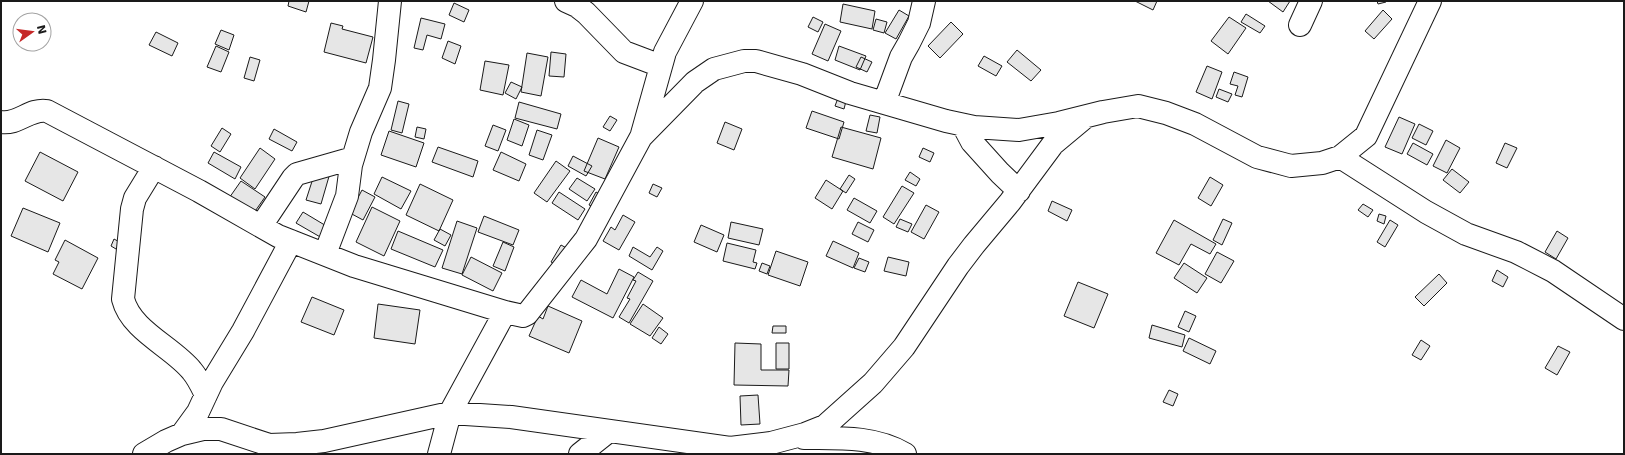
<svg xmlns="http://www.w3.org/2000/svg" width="1625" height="455" font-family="'DejaVu Sans',sans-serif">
<rect width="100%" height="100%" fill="#fff"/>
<path fill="#e6e6e6" stroke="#1a1a1a" d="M 289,1 L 309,1 L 306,12 L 288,6 Z
M 1135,1 L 1157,1 L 1153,10 Z
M 1268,1 L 1290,1 L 1283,12 Z
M 1377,1 L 1386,1 L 1386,2 L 1378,4 Z
M 454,3 L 469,10 L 464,22 L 449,15 Z
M 843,4 L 875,11 L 872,29 L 840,22 Z
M 899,10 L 909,16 L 896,39 L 885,33 Z
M 1383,10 L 1392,19 L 1374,39 L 1365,31 Z
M 1246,14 L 1265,26 L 1260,33 L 1241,22 Z
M 813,17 L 823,22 L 818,32 L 808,27 Z
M 1229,17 L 1246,28 L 1228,54 L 1211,41 Z
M 421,18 L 445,24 L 441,39 L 427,35 L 423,50 L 414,48 Z
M 876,19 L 887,22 L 884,33 L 873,30 Z
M 951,22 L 963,34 L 940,58 L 928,46 Z
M 331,23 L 343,26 L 342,29 L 373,37 L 366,63 L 324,52 Z
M 825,24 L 841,31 L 828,61 L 812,54 Z
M 221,30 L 234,35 L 229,50 L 215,44 Z
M 156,32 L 178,43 L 172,56 L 149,45 Z
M 448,41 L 461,46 L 455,64 L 442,58 Z
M 216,46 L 229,52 L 221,72 L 207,67 Z
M 839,46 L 866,56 L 860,70 L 835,60 Z
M 1017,50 L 1041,70 L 1031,81 L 1007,62 Z
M 551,52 L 566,54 L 564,77 L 549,76 Z
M 527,53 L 548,57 L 541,96 L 521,92 Z
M 984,56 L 1002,66 L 996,76 L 978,66 Z
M 250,57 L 260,60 L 254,81 L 244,78 Z
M 861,57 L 872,62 L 867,72 L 856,67 Z
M 485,61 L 509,65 L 503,95 L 480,90 Z
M 1207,66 L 1222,72 L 1212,99 L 1196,92 Z
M 1234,72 L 1248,77 L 1242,97 L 1235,95 L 1238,86 L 1230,84 Z
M 511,82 L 522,87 L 516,99 L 505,93 Z
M 1219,89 L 1232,94 L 1228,102 L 1216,97 Z
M 838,98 L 846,101 L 844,109 L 835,106 Z
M 398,101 L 409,104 L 402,133 L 391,130 Z
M 519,102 L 561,114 L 557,129 L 515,118 Z
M 812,111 L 844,122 L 839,139 L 806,128 Z
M 870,115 L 880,117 L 877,133 L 866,131 Z
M 610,116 L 617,120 L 610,131 L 603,127 Z
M 1399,117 L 1415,124 L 1402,154 L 1385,147 Z
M 514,119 L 529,125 L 522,146 L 507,140 Z
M 725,122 L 742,129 L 734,150 L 717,143 Z
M 1419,124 L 1433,131 L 1426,145 L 1412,138 Z
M 493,125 L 506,130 L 498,151 L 485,146 Z
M 417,127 L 426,129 L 424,139 L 415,137 Z
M 841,127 L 881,138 L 873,169 L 832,157 Z
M 222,128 L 231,134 L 220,152 L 211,146 Z
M 274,129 L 297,142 L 292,151 L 269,139 Z
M 537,130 L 552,135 L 543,160 L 529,155 Z
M 389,131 L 424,143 L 416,167 L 381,155 Z
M 598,138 L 619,147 L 605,179 L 584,171 Z
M 1446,140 L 1460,148 L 1447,173 L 1433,166 Z
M 1413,143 L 1433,154 L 1427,165 L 1407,154 Z
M 1505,143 L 1517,148 L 1507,168 L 1496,163 Z
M 438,147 L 478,161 L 473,177 L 432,162 Z
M 260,148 L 275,159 L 255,189 L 240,178 Z
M 923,148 L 934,153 L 930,162 L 919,157 Z
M 40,152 L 78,172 L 63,201 L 25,181 Z
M 214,152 L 241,167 L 235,179 L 208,163 Z
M 501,152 L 526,164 L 519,181 L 493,170 Z
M 573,156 L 592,166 L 586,176 L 568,166 Z
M 556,161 L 570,171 L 547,202 L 534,193 Z
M 316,169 L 330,173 L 321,204 L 306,200 Z
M 1452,169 L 1469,182 L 1460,193 L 1443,180 Z
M 910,172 L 920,179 L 916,186 L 905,180 Z
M 849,175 L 855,179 L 846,193 L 840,189 Z
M 382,177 L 411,191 L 401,209 L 374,194 Z
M 1210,177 L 1223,185 L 1211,206 L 1198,198 Z
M 577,178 L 595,189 L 587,201 L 569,189 Z
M 826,180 L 843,191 L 832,209 L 815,198 Z
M 241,181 L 265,197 L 251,217 L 227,201 Z
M 420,184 L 453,200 L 439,231 L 406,215 Z
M 653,184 L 662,188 L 657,197 L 649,193 Z
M 902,186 L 914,193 L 894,224 L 883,217 Z
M 362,190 L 375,197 L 363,220 L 350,213 Z
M 559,192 L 585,209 L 578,220 L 552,203 Z
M 596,192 L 603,196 L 596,208 L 589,205 Z
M 854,198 L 877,211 L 870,223 L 847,210 Z
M 1052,201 L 1072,210 L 1067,221 L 1048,211 Z
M 1363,204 L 1373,210 L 1368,217 L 1358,210 Z
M 926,205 L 939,212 L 924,239 L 911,232 Z
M 372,207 L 400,221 L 384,256 L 356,242 Z
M 23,208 L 60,223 L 48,252 L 11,236 Z
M 303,212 L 328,227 L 322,238 L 296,223 Z
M 1379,214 L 1386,216 L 1384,224 L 1377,221 Z
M 623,215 L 635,222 L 619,250 L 603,241 L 611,227 L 615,230 Z
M 484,216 L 519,230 L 513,245 L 478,232 Z
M 900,219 L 912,224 L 908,232 L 896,227 Z
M 1223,219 L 1232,223 L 1222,245 L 1213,240 Z
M 1174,220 L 1216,244 L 1210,254 L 1191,244 L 1179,265 L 1156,253 Z
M 1390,220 L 1398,225 L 1385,247 L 1377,242 Z
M 457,221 L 477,228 L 462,274 L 442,268 Z
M 731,222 L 763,229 L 759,245 L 728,238 Z
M 858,222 L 874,230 L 868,242 L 852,234 Z
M 701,225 L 724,235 L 717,252 L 694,242 Z
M 440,229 L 451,235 L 445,246 L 434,240 Z
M 398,231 L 443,250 L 435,267 L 391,249 Z
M 1557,231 L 1568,238 L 1556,259 L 1545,252 Z
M 114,239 L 125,245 L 121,252 L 111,246 Z
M 65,240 L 98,258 L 82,289 L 53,274 L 59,262 L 55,260 Z
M 833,241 L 859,253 L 853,268 L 826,256 Z
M 503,242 L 514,247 L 505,271 L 493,266 Z
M 727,243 L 756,250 L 753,262 L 757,263 L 755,269 L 723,261 Z
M 561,245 L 572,251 L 562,268 L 551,262 Z
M 633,247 L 650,257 L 657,247 L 663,251 L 652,270 L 629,256 Z
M 776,251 L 808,262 L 800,286 L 768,275 Z
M 1217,252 L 1234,261 L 1221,283 L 1205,274 Z
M 471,257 L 502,273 L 493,291 L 462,275 Z
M 888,257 L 909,262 L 906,276 L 884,271 Z
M 859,258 L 869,262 L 865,272 L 854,268 Z
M 762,263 L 770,266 L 767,274 L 759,271 Z
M 1184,263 L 1207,278 L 1197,293 L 1174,278 Z
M 619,269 L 634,277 L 613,318 L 572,297 L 581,280 L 607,294 Z
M 1497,270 L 1508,277 L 1503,287 L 1492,281 Z
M 638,272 L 653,281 L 629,323 L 619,317 L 630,299 L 627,298 L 636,281 L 633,280 Z
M 1439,274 L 1447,283 L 1424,306 L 1415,297 Z
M 1078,282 L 1108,294 L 1094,328 L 1064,316 Z
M 312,297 L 344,310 L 334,335 L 301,322 Z
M 378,304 L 420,310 L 415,344 L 374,338 Z
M 643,304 L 663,318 L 650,336 L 630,324 Z
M 548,306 L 582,321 L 569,353 L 529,336 L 538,316 L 543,319 Z
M 1185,311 L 1196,316 L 1189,332 L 1178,327 Z
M 1152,325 L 1185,335 L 1182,347 L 1149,338 Z
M 773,326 L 786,326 L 786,333 L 772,333 Z
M 659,327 L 668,334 L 661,344 L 652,338 Z
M 1189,338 L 1216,351 L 1210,364 L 1183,351 Z
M 1421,340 L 1430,346 L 1421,360 L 1412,355 Z
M 735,343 L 761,344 L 761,370 L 789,370 L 788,386 L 734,385 Z
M 776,343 L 789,343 L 789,369 L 776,369 Z
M 1558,346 L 1570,352 L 1557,375 L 1545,368 Z
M 1169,390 L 1178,394 L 1173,406 L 1163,402 Z
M 758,395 L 760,424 L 741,425 L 740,396 Z"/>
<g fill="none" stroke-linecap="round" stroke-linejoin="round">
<defs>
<path id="street" d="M 566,1 L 577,6 L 586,13 L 624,52 L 661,66
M 1300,25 L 1311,1
M 884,103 L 901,57 L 909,43 L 919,23 L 924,1
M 1,122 C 18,125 30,108 47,111 L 199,191 L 278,236 L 354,266 L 505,312 L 523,316 L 527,314 L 586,239 L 641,137 L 695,82 L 714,69 L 744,61 L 756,61 L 802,74 L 850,93 L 946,121 L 974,127 L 1019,130 L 1059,123 L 1103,112 L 1138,106 L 1166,113 L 1195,124 L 1257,157 L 1291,166 L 1322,163 L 1340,157 L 1366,136 L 1430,1
M 963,125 L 972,142 L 1000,173 L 1019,191
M 642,134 L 665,52 L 692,1
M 1340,157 L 1426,212 L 1466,234 L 1516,252 L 1553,271 L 1624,319
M 154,167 L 135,198 L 132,209 L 123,299 C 131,331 173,347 192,371 C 198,378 202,387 206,395
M 261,226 L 293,178 L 297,174 L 353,158
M 325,254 L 347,196 L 351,165 L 361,132 L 380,88 L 384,60 L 390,1
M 182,434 L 198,412 L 212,382 L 243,331 L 291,241
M 804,438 C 839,438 875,436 905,454
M 144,454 L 166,441 L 182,434 L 203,429 L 221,429 L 269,445 L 297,444 L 324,441 L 450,413 L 511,417 L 730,448 L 771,443 L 805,434 L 825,426 L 873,383 L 904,347 L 958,266 L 974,245 L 1010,202 L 1053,144 L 1083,119
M 439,454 L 450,413 L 505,312
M 580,454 L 609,431"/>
</defs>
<use href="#street" stroke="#1a1a1a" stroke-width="24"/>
<use href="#street" stroke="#fff" stroke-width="22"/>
</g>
<rect width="1625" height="455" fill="none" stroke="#1a1a1a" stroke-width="4"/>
<g transform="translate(32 32) rotate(76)"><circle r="19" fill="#ffffff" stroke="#a3a3a3"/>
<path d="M0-3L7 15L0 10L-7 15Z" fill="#c62828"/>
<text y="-6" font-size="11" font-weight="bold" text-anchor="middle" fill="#1a1a1a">N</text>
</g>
</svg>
